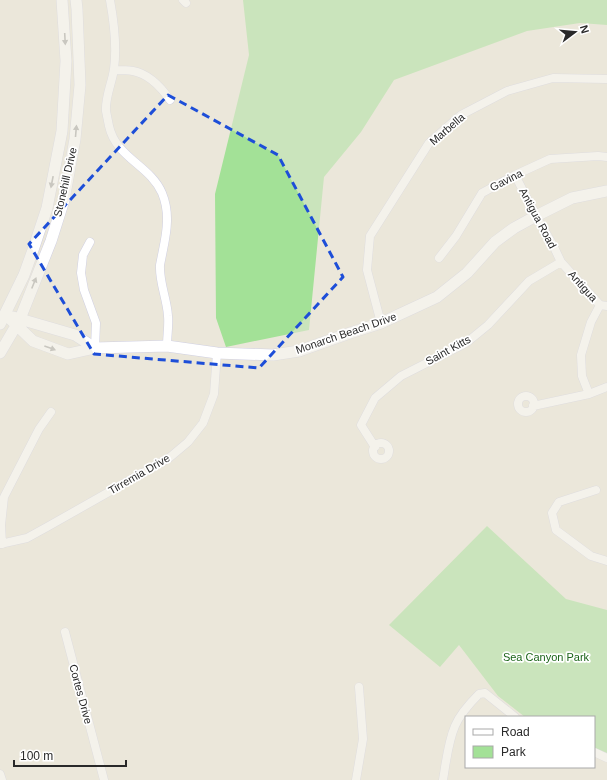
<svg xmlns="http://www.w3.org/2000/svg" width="607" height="780" font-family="Helvetica,sans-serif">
<rect width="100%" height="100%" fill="#ebe7da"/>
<path fill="#a3e197" d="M 243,0 L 607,0 L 607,25 L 580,23 L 527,31 L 394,80 L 361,132 L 324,177 L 309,330 L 226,347 L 216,318 L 215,194 L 249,55 Z
M 487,526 L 566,599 L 607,610 L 607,753 L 594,750 L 594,717 L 525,717 L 498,696 L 459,645 L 440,667 L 389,625 Z"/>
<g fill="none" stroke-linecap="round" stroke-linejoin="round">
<defs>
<path id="street" d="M 110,0 C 114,22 117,47 114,69 C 112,83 105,97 106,111 C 107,116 108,121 109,126 C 116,158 150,165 162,193 C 170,212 167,231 163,250 C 162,255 161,260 160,265 C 159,282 167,299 168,316 C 169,325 167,336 167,346
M 183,0 L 186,3
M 114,70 C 120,70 127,70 133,71 C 149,74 161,87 170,100
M 515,175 L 536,216 L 553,245 L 561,262 L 600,305 L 607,306
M 90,242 L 83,255 L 81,273 L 84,290 L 96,323 L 95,348
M 439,258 L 456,236 L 482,193 L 515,175 L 550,159 L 598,156 L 607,157
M 381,323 L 367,270 L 370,236 L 429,143 L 461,115 L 507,91 L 553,78 L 607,79
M 589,394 L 582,376 L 581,355 L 591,322 L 600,305
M518 404a8 8 0 1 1 16 0a8 8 0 1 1-16 0Z
M 533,406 L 589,394 L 607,387
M373 451a8 8 0 1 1 16 0a8 8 0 1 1-16 0Z
M 375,447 L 361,425 L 375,398 L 401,376 L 466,343 L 488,325 L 529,281 L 561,262
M 596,490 L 559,502 L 552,513 L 556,530 L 591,556 L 607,561
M 0,544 L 27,538 L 47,527 L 169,458 L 188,442 L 203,423 L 214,394 L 217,353
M 2,544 L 1,525 L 4,497 L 39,429 L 51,412
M 65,632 L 104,780
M 594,752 L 607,758
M 0,774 L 2,780
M 356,780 L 363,739 L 359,687
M 443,780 C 446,762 448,742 455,726 C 460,714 470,703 479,694 L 485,693 L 515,717"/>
<path id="secondary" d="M 5,314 L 33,341 L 68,354 L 95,348 L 167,346 L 217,353 L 273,355 L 299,351 L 347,334 L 381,323 L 437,297 L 467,273 L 495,242 L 514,228 L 536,216 L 572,198 L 607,191
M 13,317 L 75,335 L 95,348
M 0,324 L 24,275 L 33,250 L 47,208 L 62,131 L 66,61 L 62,0
M 0,353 L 20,319 L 51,241 L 64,200 L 75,139 L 80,85 L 77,9 L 76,0"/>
</defs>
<use href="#street" stroke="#d0d0e2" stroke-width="9"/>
<use href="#secondary" stroke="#d0d0e2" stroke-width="12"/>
<use href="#street" stroke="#fff" stroke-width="8"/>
<use href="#secondary" stroke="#fff" stroke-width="11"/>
</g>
<defs><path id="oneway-solid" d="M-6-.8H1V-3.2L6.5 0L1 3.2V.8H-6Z"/></defs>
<g fill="#9f9f9f">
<use href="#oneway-solid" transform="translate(65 39) rotate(87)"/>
<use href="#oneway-solid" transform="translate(76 131) rotate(-85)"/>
<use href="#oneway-solid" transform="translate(52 182) rotate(101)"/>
<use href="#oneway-solid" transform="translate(34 283) rotate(-68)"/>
<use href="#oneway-solid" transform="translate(50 348) rotate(20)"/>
</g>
<path d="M0 0H607V780H0ZM 168,95 L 278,155 L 343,277 L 259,368 L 94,354 L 29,244 Z" fill="#ebe7da" fill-opacity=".55" fill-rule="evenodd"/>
<path fill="none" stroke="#1d4ed8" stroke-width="3" stroke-dasharray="8 5" stroke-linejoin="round" d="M 168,95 L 278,155 L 343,277 L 259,368 L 94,354 L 29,244 Z"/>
<g text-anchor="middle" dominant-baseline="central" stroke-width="3.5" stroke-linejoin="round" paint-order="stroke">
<g font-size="11" fill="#292929" stroke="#fff">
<text transform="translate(447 129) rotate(-41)">Marbella</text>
<text transform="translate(506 180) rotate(-27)">Gavina</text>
<text transform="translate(65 182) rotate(-77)">Stonehill Drive</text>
<text transform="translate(538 218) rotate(62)">Antigua Road</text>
<text transform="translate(583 286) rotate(48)">Antigua</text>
<text transform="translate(346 333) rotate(-19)">Monarch Beach Drive</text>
<text transform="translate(448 350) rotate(-29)">Saint Kitts</text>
<text transform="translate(139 474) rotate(-30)">Tirremia Drive</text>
<text transform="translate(81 694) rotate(75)">Cortes Drive</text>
</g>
<g font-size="11" fill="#1c641a" stroke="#fff">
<text x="546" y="657">Sea Canyon Park</text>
</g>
</g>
<rect x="465" y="716" width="130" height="52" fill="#ffffff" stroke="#a9a9a9"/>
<rect x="473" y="729" width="20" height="6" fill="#ffffff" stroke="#a9a9a9"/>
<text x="501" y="736" font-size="12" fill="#292929">Road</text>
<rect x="473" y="746" width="20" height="12" fill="#a3e197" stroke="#a9a9a9"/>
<text x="501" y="756" font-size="12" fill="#292929">Park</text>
<g transform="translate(575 32) rotate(74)" stroke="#ffffff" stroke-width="3" paint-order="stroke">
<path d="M0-3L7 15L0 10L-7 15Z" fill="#292929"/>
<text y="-6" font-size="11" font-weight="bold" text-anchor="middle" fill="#292929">N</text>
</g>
<path d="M14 760v6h112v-6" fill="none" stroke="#292929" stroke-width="2"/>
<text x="20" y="760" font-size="12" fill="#292929" stroke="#ffffff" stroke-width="3" paint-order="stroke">100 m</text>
</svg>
